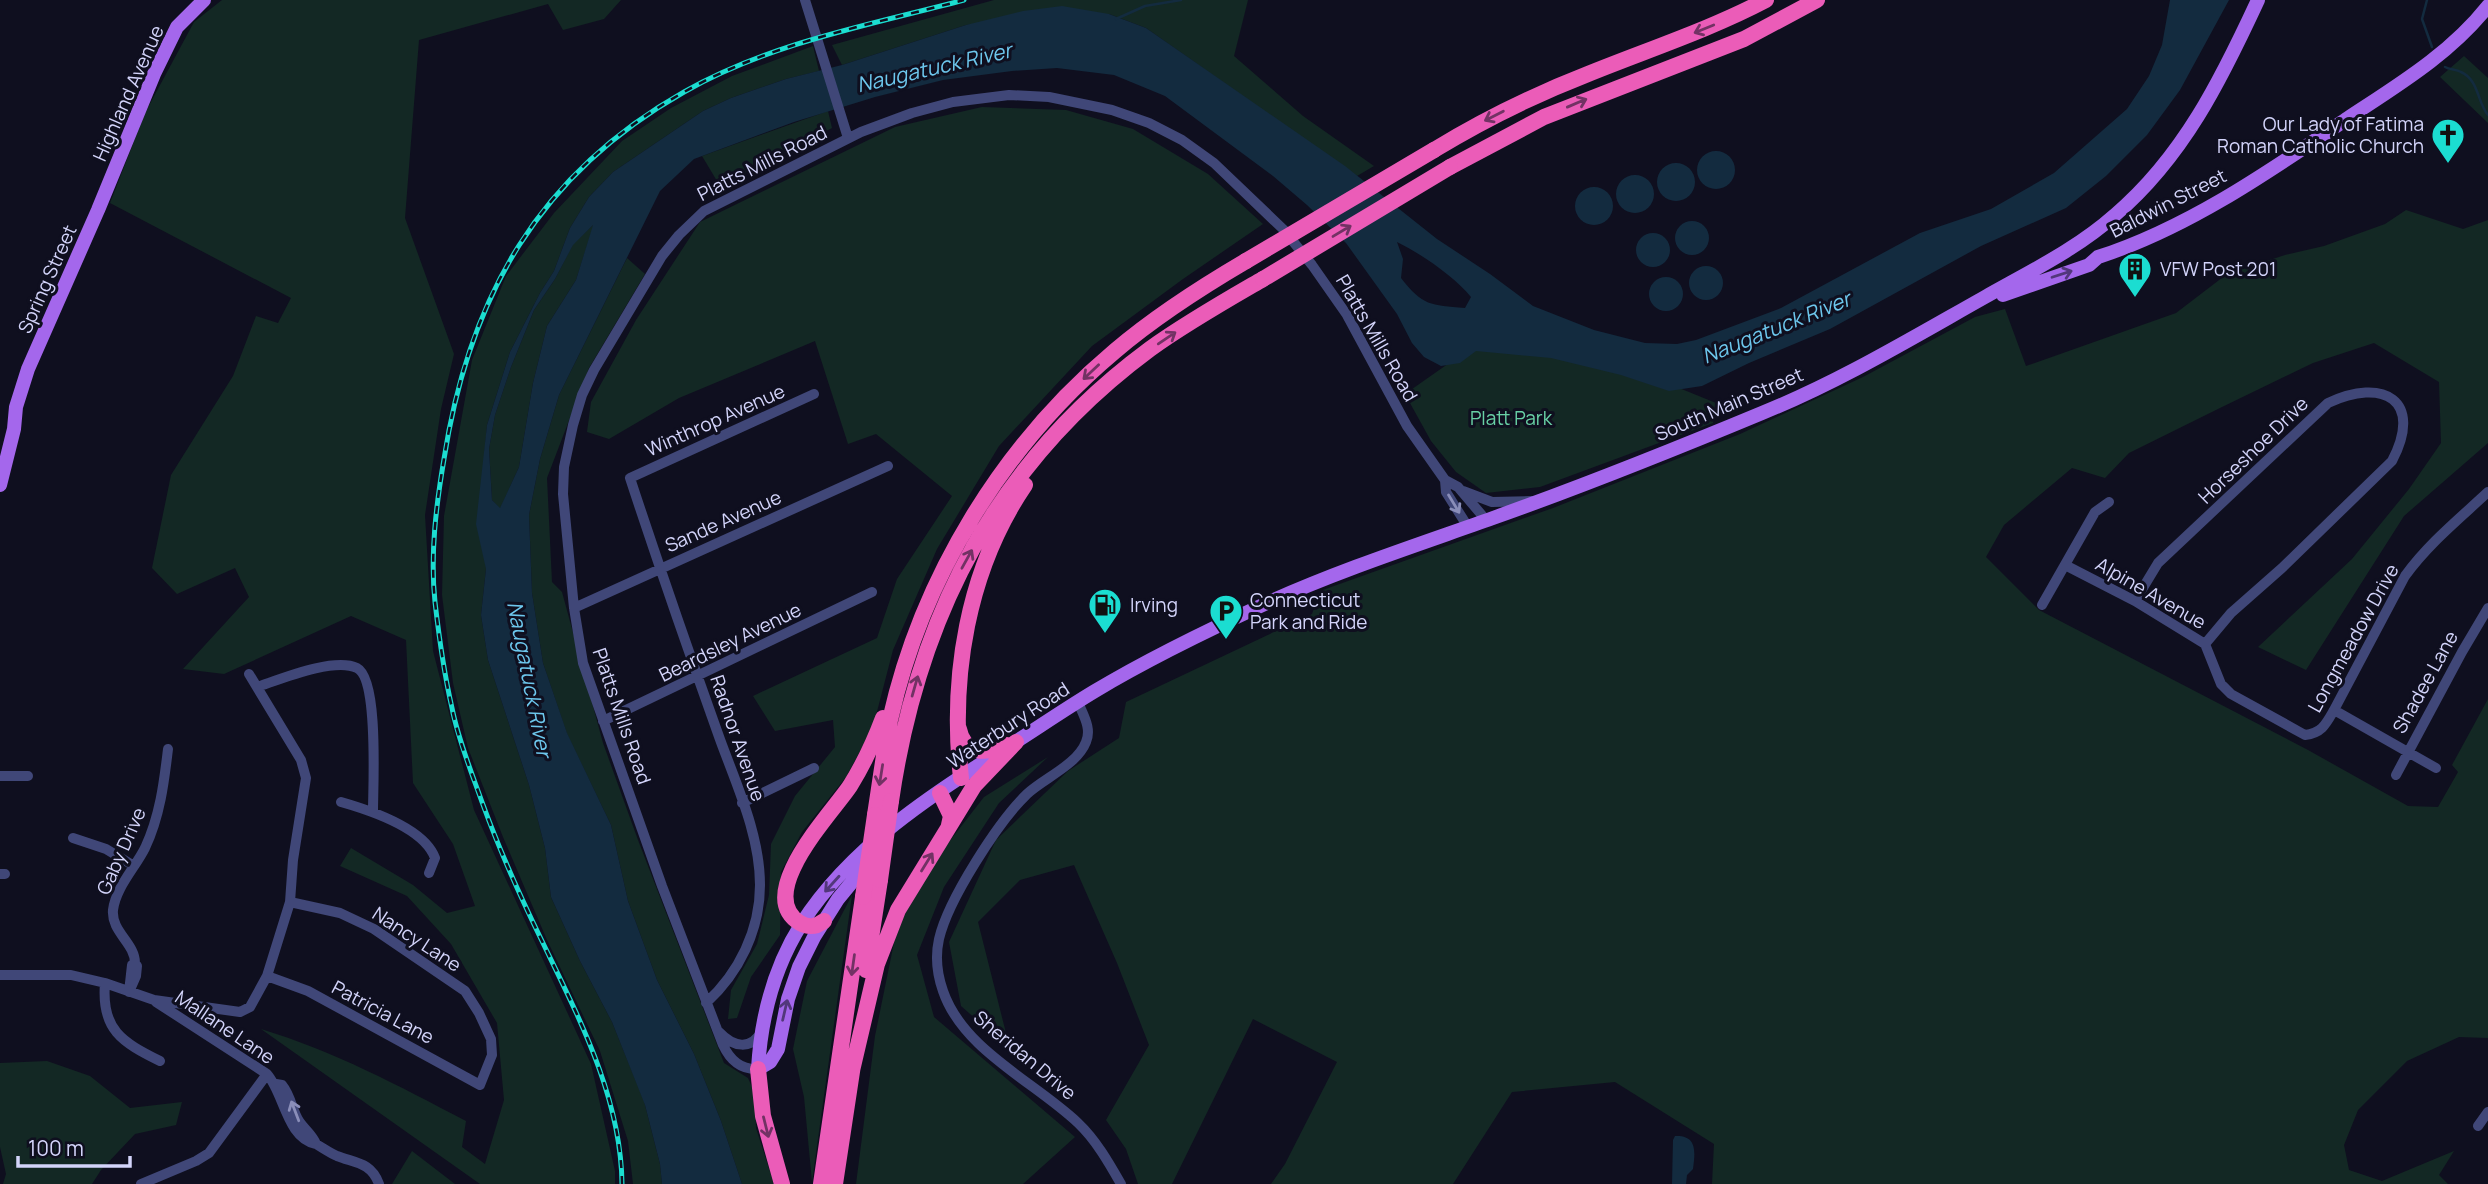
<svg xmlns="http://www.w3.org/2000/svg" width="2488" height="1184" font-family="Manrope,sans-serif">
<rect width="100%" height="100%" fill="#0f0f1f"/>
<path fill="#132824" d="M 222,0 L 621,0 L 604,19 L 563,30 L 548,4 L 419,40 L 405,218 L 454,354 L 441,409 L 425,515 L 433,651 L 474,810 L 591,1064 L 615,1171 L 615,1184 L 480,1184 L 261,1029 C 336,1052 397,1085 466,1121 L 462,1147 L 485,1164 L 504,1100 L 497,1023 L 451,944 L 407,896 L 340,866 L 351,848 L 413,885 L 447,913 L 475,906 L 453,844 L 413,783 L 406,640 L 351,616 L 224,674 L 183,669 L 249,597 L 235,568 L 177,594 L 152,568 L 171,475 L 233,376 L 256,316 L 278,323 L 291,298 L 110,203 L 145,113 L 194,22 Z
M 994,0 L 1248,0 L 1234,56 L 1303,116 L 1374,166 L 1357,176 L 1146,28 L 1109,14 L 966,25 L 842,65 L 832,45 Z
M 813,46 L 819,71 L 786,79 L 731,98 L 703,111 L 613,172 L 589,197 L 570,228 L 554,271 L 540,293 L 510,352 L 487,425 L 483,470 L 486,569 L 481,615 L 488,660 L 529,785 L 545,848 L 551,897 L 580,961 L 612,1022 L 644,1101 L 660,1164 L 662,1184 L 633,1184 L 628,1141 L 600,1051 L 547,940 L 503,837 L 468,748 L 453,683 L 442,595 L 444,516 L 472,360 L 506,276 L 554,213 L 622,141 L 671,108 L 732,76 Z
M 2464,56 L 2488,78 L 2488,123 L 2440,77 Z
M 982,107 L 1066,110 L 1133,129 L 1208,174 L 1263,224 L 1183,279 L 1092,346 L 999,446 L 937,549 L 893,650 L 873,727 L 846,777 L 802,832 L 781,872 L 780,935 L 751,977 L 737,1018 L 728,1019 L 731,990 L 757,944 L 769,895 L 771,844 L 795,796 L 835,747 L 833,720 L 775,731 L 753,696 L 877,638 L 897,579 L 952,496 L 876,434 L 848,444 L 815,341 L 679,398 L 609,439 L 587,432 L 591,402 L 636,320 L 700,222 L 895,127 Z
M 828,111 L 832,128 L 720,186 L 702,156 Z
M 2406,210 L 2463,229 L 2488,220 L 2488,443 L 2404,516 L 2306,670 L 2258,647 L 2352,559 L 2409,489 L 2441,443 L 2439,382 L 2374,343 L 2313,363 L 2220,408 L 2129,453 L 2105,478 L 2072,468 L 2004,525 L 1986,557 L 2039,610 L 2308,750 L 2408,806 L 2438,807 L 2458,772 L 2452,765 L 2488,699 L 2488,1038 L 2459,1037 L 2407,1061 L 2358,1110 L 2344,1145 L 2349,1170 L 2382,1181 L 2454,1151 L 2439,1175 L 2448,1184 L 1712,1184 L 1714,1144 L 1615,1082 L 1512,1092 L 1453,1184 L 1271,1184 L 1285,1164 L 1337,1062 L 1253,1019 L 1172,1184 L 1138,1184 L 1126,1149 L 1106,1120 L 1149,1045 L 1117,963 L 1074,865 L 1020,880 L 978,922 L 1010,1049 L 961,1006 L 949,942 L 996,840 L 1068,771 L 1119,738 L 1126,702 L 1312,614 L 1320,591 L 1553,508 L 1740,434 L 1863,377 L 1975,317 L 2005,309 L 2026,366 L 2176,313 L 2227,274 L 2285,255 L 2324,246 L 2385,224 Z
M 594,224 L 576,280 L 547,326 L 533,383 L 519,467 L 500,509 L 492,500 L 489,449 L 495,415 L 511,367 L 534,310 L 555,279 L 573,244 Z
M 627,258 L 645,274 L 589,368 L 547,478 L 552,582 L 562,592 L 603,743 L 638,840 L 724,1063 L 748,1078 L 755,1094 L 756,1128 L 774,1184 L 742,1184 L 721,1121 L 694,1054 L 657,980 L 628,901 L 611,825 L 567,734 L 543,663 L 532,593 L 529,515 L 540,459 L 559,395 Z
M 1518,344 L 1657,379 L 1716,403 L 1713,423 L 1540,487 L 1486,493 L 1456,472 L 1431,441 L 1405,394 L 1472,347 Z
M 1048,757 L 999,803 L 944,887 L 917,955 L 934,1017 L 1075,1137 L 1023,1184 L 856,1184 L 875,1036 L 897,928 L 938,856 L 984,797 Z
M 852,895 L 812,1182 L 804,1097 L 793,1049 L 807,981 Z
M 47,1061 L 90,1076 L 130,1108 L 182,1102 L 176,1125 L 135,1134 L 101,1170 L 92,1184 L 3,1184 L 6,1174 L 0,1147 L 0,1063 Z
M 412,1151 L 455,1184 L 392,1184 Z"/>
<path fill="#132b3f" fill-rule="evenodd" d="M 2170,0 L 2229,0 L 2180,90 L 2147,135 L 2106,176 L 2066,208 L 1981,246 L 1830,329 L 1749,363 L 1702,386 L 1669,391 L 1621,375 L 1551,358 L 1476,351 L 1460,363 L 1441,366 L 1424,357 L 1412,343 L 1397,314 L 1346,243 L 1307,205 L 1273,176 L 1165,96 L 1114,75 L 1057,68 L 1012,71 L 943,80 L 875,97 L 794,122 L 694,159 L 660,191 L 559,395 L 540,459 L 529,515 L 532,593 L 543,663 L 567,733 L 611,825 L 628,901 L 657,980 L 694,1054 L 721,1121 L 742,1184 L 662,1184 L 660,1164 L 645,1105 L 612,1022 L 580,961 L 551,897 L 545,848 L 529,785 L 488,660 L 481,615 L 486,569 L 476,524 L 487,425 L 510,352 L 540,293 L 554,271 L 570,228 L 589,197 L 613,172 L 703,111 L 731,98 L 786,79 L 842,65 L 966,25 L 1023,11 L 1062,6 L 1109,14 L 1146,28 L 1345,166 L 1437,239 L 1490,274 L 1533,306 L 1594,330 L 1645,343 L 1677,344 L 1696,340 L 1781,308 L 1920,233 L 1991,209 L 2054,173 L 2127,109 L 2149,76 L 2162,45 ZM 593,225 L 576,280 L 547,326 L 533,383 L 519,467 L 500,508 L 492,500 L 489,449 L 495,415 L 511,367 L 534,310 L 555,279 L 573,245 ZM 1397,242 C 1420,253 1455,277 1471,297 L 1465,308 C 1430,305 1423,306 1401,278 L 1403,259 Z
M1697 170a19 19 0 1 1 38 0a19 19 0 1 1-38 0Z
M1657 182a19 19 0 1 1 38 0a19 19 0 1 1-38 0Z
M1616 194a19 19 0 1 1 38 0a19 19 0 1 1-38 0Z
M1575 206a19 19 0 1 1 38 0a19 19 0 1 1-38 0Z
M1675 238a17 17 0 1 1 34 0a17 17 0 1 1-34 0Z
M1636 250a17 17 0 1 1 34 0a17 17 0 1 1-34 0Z
M1689 283a17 17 0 1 1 34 0a17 17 0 1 1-34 0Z
M1649 294a17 17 0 1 1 34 0a17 17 0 1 1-34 0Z
M 1675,1136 C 1698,1135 1695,1153 1693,1169 L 1687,1175 L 1686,1184 L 1672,1184 L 1673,1140 Z"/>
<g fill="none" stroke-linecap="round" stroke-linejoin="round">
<path stroke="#132b3f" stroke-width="2.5" d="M 2427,0 L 2422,19 L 2432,47
M 1116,19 L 1145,6 L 1181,0
M 2445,67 C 2450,70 2456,69 2461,72 C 2479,80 2477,102 2488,115"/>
<path stroke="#404778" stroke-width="10" d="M 805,0 L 848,138
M 1445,480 L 1446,492 L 1468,527
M 1463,491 L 1492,502 L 1532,501
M 2065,565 L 2135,601 L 2205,644 L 2221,684 L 2231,694 L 2305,735 C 2322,733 2326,724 2334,710 L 2405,576 C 2428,544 2459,519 2488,492
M 2135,601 L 2158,563 L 2328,403 C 2383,377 2424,400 2392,461 L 2282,568 L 2231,613 L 2205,644
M 2042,605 L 2095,512 L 2109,502
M 574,608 L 888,466
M 257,687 C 281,679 334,657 357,668 C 379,679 373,786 373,811
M 1078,702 C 1083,715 1092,728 1086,742 C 1077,765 1044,778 1027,794 C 998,822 948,900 939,939 C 935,957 937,974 943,991 C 963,1050 1035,1082 1078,1123 C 1096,1140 1109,1163 1121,1184
M 2334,710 L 2436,768
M 603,721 L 872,592
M 2396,775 L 2462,652 L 2488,608
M 0,776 L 28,776
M 341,802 C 369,810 424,828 435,858 L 429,873
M 742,803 L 814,768
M 73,838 L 106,849 L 134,866
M 0,874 L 5,874
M 135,963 C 135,943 111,932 113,910 C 116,887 135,868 145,848 C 160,816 164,783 168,749
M 135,963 L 137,966 L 136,976 L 129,992 L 132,965 Z
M 0,975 L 71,975 L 105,983 L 154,1000 L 240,1012 L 250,1007 L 267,976 L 290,902 L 293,860 L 306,778 L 301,760 L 249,674
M 267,976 L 308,991 L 480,1085 L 492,1055 L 491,1039 L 479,1013 L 465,991 L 374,929 L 340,913 L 290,902
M 105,983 C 101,1030 122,1042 160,1061
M 156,1002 L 267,1074 C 284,1093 287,1139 316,1144 C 313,1135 305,1130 299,1121 C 292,1110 291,1096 282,1085 L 276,1084
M 706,1003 C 739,973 760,930 760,885 C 760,832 734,780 717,731 C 687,647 658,563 630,478 L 814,394
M 719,1032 C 733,1047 751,1051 762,1031
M 758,1069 C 741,1070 730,1060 723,1045 L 662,886 L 583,663 L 574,608 L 563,494 L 564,467 L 573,425 L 582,395 L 594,370 L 662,256 L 679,235 L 704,211 L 861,132 L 912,113 L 953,102 L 1009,95 L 1049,97 L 1112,110 L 1149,123 L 1182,140 L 1214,163 L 1283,229 L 1312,265 L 1347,315 L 1407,426 L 1445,480 L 1458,487 L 1486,520
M 2478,1126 L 2488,1112
M 316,1144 C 323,1148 330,1153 337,1156 C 355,1163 371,1162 379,1184
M 141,1184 L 196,1161 L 209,1153 L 267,1074"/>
<path stroke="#a467ec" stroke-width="14" d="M 2003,295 L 2089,265 L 2098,257 C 2188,228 2270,171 2348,118 C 2398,85 2450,54 2488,6
M 0,485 L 14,429 L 16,407 L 28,369 L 98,210 L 154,74 L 177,27 L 204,0
M 758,1069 C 761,1017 774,967 802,923 C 850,848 932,794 1006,748 C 1036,729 1065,709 1095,691 C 1150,658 1208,630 1267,603 C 1340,570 1417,545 1493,518 C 1583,486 1673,450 1762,413 C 1839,382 1912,338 1985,297 C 2029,272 2077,249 2115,215 C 2183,157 2221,80 2258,0
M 758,1069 L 770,1062 L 778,1049 L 788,999 L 799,967 L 814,937 L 838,899 L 871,859"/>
<path stroke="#eb5cb8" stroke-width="16" d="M 1434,150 C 1483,120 1534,95 1588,74 C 1647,50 1709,30 1766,0
M 1450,167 L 1544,117 L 1744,39 L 1817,0
M 959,729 C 964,755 987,754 1007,745
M 961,778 C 950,677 967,570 1025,485
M 940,793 L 951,816 L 949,825
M 891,801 C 918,615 997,462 1150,349 C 1186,323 1225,301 1263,279
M 875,815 C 880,783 884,752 890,720 C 922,577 1003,445 1115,351 C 1156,316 1200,288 1246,261
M 824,921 C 816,927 809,928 800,923 C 753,894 832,813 850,786 C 863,765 874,742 883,718
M 866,970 L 880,880
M 758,1069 L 763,1116 L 782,1184
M 851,1075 L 877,964 L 898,910 L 974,786 L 1016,742
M 821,1184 L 863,897
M 835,1184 L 853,1065"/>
<defs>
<path id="rail" d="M 622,1184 C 621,1097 579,1018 542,941 C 520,896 499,849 482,802 C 471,771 458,739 452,708 C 444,673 439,637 435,602 C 430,555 436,506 444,459 C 469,297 539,174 684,92 C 770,43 869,25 964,0"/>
</defs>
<use href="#rail" stroke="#1bddd1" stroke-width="5"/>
<use href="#rail" stroke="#0f0f1f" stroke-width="2.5" stroke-dasharray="8" stroke-linecap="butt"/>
<path stroke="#eb5cb8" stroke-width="16" d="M 1246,261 L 1434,150
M 1263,279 L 1450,167
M 880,880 L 891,801
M 863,897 L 875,815"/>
</g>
<defs><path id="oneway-shaft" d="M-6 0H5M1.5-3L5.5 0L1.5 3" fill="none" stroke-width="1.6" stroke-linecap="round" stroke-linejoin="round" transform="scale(1.75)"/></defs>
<g stroke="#723264">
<use href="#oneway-shaft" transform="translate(1704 29) rotate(158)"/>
<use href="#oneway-shaft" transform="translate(1577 103) rotate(-23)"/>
<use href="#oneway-shaft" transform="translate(1494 116) rotate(153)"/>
<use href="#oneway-shaft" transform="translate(1342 231) rotate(-31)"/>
<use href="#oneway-shaft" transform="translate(1167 338) rotate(-34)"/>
<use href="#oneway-shaft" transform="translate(1091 372) rotate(137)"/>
<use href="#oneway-shaft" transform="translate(967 559) rotate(-61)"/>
<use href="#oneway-shaft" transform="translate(915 686) rotate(-74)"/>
<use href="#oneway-shaft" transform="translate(881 775) rotate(99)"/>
<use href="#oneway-shaft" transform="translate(927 862) rotate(-58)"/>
<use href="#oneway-shaft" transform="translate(853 965) rotate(98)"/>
<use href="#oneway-shaft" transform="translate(766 1127) rotate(76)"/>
</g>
<g stroke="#52377b">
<use href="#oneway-shaft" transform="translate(2062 274) rotate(-18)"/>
<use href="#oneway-shaft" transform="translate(832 884) rotate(132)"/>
<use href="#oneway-shaft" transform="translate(785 1010) rotate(-77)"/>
</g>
<g stroke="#8a8eb9">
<use href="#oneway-shaft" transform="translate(1454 504) rotate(59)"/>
<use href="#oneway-shaft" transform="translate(295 1111) rotate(-111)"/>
</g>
<defs>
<symbol id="church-pin" viewBox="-11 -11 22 30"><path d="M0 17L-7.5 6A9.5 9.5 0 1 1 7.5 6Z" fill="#1bddd1" stroke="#0f0f1f"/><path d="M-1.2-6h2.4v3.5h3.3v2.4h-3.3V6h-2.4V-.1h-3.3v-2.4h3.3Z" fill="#111"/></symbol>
<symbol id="building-pin" viewBox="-11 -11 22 30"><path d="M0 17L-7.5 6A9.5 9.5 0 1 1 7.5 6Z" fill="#1bddd1" stroke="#0f0f1f"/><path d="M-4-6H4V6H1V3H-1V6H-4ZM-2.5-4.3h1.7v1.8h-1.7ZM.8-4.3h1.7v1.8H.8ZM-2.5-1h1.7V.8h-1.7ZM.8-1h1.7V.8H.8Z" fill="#111"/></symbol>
<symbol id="fuel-pin" viewBox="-11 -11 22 30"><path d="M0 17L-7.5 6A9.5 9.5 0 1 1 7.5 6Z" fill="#1bddd1" stroke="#0f0f1f"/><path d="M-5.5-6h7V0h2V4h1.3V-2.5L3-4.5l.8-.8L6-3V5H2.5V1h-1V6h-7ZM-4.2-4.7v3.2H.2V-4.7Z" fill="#111"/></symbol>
<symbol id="parking-pin" viewBox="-11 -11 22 30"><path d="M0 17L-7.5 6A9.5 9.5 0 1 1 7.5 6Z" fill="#1bddd1" stroke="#0f0f1f"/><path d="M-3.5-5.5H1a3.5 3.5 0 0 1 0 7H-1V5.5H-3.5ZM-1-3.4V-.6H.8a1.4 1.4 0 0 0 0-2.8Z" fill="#111"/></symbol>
</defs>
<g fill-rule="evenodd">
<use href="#church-pin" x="2429" y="116" width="38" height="52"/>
<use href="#building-pin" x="2116" y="250" width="38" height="52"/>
<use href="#fuel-pin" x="1086" y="586" width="38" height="52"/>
<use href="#parking-pin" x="1207" y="592" width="38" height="52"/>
</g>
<g text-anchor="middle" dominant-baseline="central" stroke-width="6" stroke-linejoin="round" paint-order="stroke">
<g font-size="19" fill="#d3d4fa" stroke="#0f0f1f">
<text transform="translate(128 93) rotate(-66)">Highland Avenue</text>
<text transform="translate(762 163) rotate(-27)">Platts Mills Road</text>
<text transform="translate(2168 203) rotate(-27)">Baldwin Street</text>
<text transform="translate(47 279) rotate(-66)">Spring Street</text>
<text transform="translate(1377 338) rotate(60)">Platts Mills Road</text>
<text transform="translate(1729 404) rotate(-23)">South Main Street</text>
<text transform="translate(715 420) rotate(-24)">Winthrop Avenue</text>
<text transform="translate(2253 450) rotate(-44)">Horseshoe Drive</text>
<text transform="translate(723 521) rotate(-24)">Sande Avenue</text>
<text transform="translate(2151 593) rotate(30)">Alpine Avenue</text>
<text transform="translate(2353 638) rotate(-61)">Longmeadow Drive</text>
<text transform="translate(730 642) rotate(-26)">Beardsley Avenue</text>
<text transform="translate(2425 682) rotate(-61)">Shadee Lane</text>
<text transform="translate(622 716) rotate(71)">Platts Mills Road</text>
<text transform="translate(1008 725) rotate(-33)">Waterbury Road</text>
<text transform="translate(738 738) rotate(71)">Radnor Avenue</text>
<text transform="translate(121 851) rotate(-66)">Gaby Drive</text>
<text transform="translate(417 939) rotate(33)">Nancy Lane</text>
<text transform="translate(383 1012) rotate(28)">Patricia Lane</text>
<text transform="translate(225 1027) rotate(34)">Mallane Lane</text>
<text transform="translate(1025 1055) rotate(40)">Sheridan Drive</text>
</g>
<g font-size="19" fill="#d3d4fa" stroke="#0f0f1f" text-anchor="start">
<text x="2424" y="124" text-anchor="end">Our Lady of Fatima<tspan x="2424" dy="22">Roman Catholic Church</tspan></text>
<text x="2160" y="269">VFW Post 201</text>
<text x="1250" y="600">Connecticut<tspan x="1250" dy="22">Park and Ride</tspan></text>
<text x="1130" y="605">Irving</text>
</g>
<g font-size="19" fill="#68d0a5" stroke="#0f0f1f">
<text x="1511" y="418">Platt Park</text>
</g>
<g font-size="21" font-style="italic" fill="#6dc7ed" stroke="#0f0f1f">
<text transform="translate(934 67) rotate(-13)">Naugatuck River</text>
<text transform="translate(1776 327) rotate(-22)">Naugatuck River</text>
<text transform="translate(530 679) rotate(79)">Naugatuck River</text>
</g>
</g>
<path d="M18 1156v10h112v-10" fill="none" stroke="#d3d4fa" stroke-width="3.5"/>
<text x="28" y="1156" font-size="21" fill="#d3d4fa" stroke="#0f0f1f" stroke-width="5" paint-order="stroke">100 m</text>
</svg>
